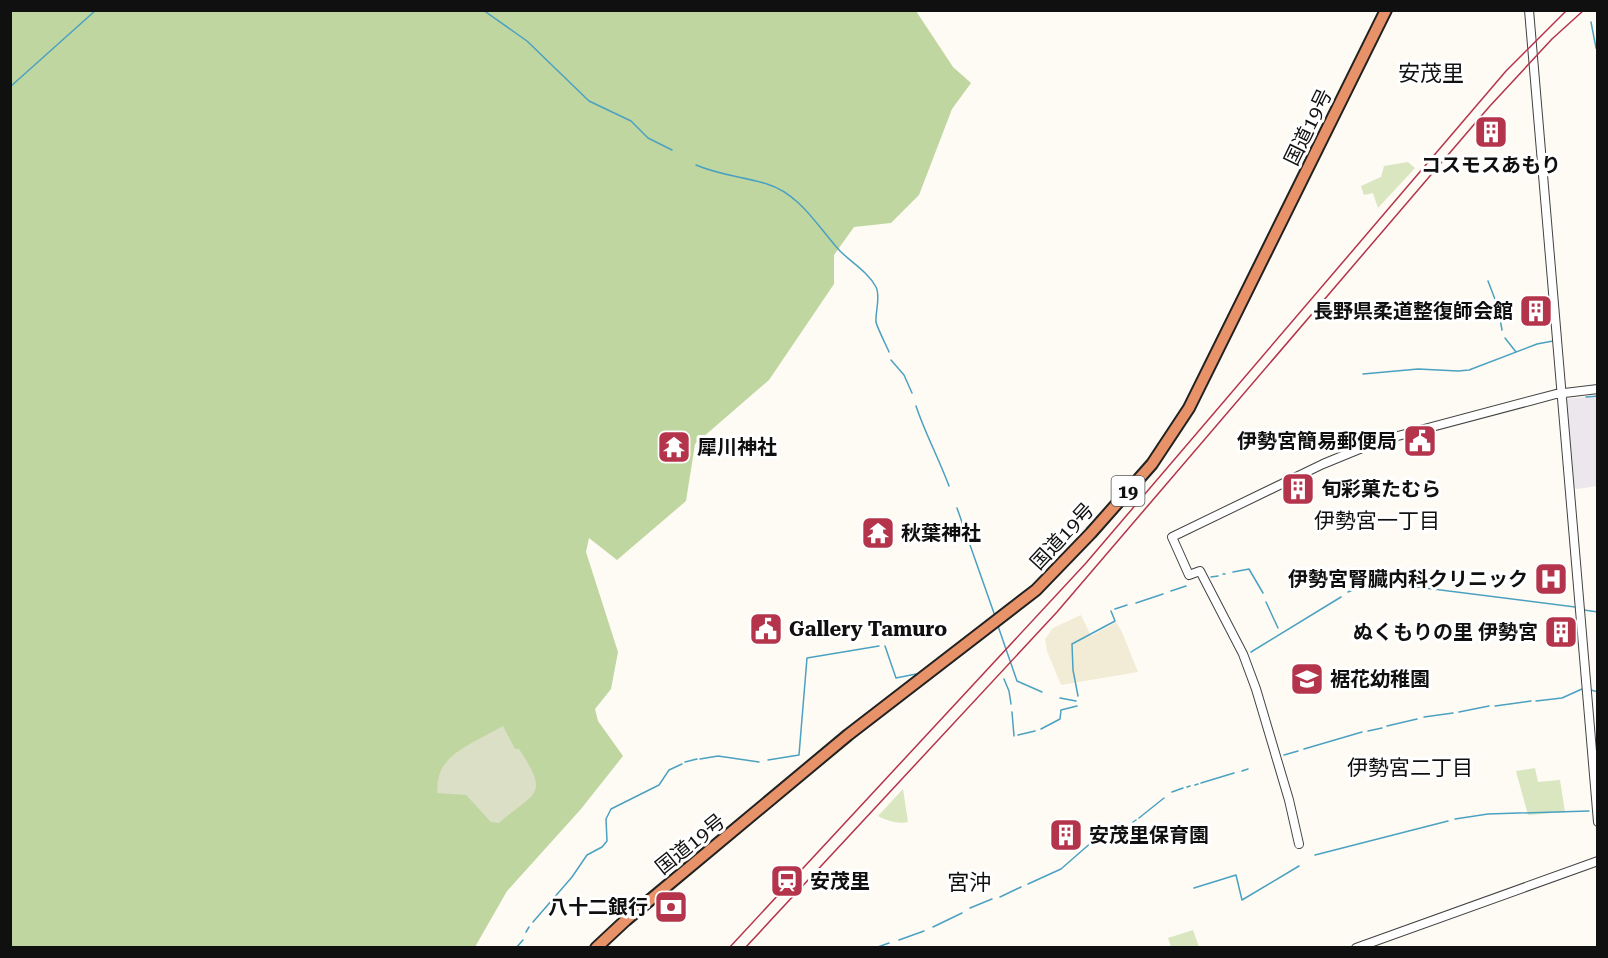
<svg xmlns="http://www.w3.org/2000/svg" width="1608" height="958" font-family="'Roboto Serif','Noto Sans JP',serif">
<rect width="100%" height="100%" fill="#fefbf4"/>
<path fill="#ece6ed" d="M 1597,396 L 1597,486 L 1577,489 L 1573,486 L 1565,399 Z"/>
<path fill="#f2ecd6" d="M 1081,615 L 1091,636 L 1116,622 L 1122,632 L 1138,672 L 1061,685 L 1047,651 L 1045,639 L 1053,628 Z"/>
<path fill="#d9e6c0" d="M 1408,162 L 1415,168 L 1378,208 L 1373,193 L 1364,195 L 1361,186 L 1381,177 L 1384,166 Z
M 1535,768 L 1538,782 L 1560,780 L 1565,812 L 1528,815 L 1516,771 Z
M 903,789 L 908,822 C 897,824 888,821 878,816 Z
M 1193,930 L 1199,947 L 1171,947 L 1168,938 Z"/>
<path fill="#bfd6a0" d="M 10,11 L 916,11 L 953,67 L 971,83 L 952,109 L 919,195 L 891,223 L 854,227 L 834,255 L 834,284 L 769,380 L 695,444 L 686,501 L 617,560 L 589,538 L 586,552 L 618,652 L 611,689 L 595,709 L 598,721 L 623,756 L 581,809 L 507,891 L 475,947 L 11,947 Z"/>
<path fill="#dadfc6" d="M 503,726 L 515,749 L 519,749 C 551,797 534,792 499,823 L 491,822 L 466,795 L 437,793 C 437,786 438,777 441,770 C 452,749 483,738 503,726 Z"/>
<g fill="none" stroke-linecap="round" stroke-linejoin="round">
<path stroke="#4ba1c1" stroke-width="1.5" d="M 483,10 L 527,41 L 589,101 L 631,121 L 648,138 L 672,150
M 1591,22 L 1596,48
M 10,87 L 96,10
M 696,165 C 719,175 744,177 767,184 C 800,194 818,227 840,251 C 851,262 868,272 876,287 C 881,297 875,312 876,322 C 877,327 886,345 889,352
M 1488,281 L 1498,307 L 1502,330
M 1505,338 L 1516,352
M 891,360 L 904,375 L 912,393
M 1363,374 L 1418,369 L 1458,371 L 1469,370 L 1537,344 L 1553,341
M 1586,397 L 1598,396
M 916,406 C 925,433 939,459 949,486
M 957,508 L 995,616
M 1233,572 L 1249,569 L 1263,593
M 1223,574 L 1225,574
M 1211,577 L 1218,576
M 1385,583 L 1575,607
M 1171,591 L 1186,586
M 1348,592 L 1371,582
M 1266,602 L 1278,628
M 1136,603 L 1163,594
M 1115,609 L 1127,605
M 1584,610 L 1598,612
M 998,626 L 1017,681 L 1042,692
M 885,646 L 896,678 L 916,674
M 1251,652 L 1341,597
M 1004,679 L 1009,691 L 1011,704
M 1591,690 L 1598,692
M 1078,696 L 1073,670 L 1072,644 L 1115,621 L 1111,611
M 1060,698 L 1076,701
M 1536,701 L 1562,698 L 1582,689
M 1495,706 L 1531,701
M 1012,712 L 1014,736
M 1459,712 L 1489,706
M 1424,717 L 1453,713
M 1387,726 L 1417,719
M 1041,729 L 1060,719 L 1061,710 L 1077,706
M 1368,731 L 1382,728
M 1018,735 L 1035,731
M 1304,749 L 1362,732
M 1284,755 L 1298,751
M 700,759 L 718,756 L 759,762
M 768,760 L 799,755 L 807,658 L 879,646
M 685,762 L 697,759
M 1242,771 L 1248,769
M 1201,783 L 1234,773
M 1195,785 L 1198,784
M 1187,787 L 1190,786
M 1172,792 L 1183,788
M 1139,818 L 1164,798
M 1455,819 L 1488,814 L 1589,811
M 1133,822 L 1136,820
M 1107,831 L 1119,823
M 1315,855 L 1448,821
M 1028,884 L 1061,869 L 1101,834
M 1194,888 L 1236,875 L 1242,900 L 1299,866
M 1000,897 L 1021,887
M 970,908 L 992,899
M 533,922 L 572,877 L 587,855 L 602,847 L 607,841 L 606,819 L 611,809 L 659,785 L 669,770 L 682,764
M 933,927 L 962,913
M 526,932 L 529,927
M 899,940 L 924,931
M 516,948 L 523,940
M 875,948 L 889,943"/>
<defs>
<path id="minor" d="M 1529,10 L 1598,822
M 1299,844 L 1289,800 L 1256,689 L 1243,654 L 1200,571 L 1189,575 L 1172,537 L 1323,464 L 1379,441 L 1556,394 L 1598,389
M 1356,948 L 1598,861"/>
<path id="highway" d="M 596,948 L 626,920 L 848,735 L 1036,590 L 1091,533 L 1152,464 L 1189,408 L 1386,10"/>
</defs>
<use href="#minor" stroke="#434343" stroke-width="10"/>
<use href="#highway" stroke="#212121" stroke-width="14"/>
<use href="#minor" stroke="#fff" stroke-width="8"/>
<use href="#highway" stroke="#e79269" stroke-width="10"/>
<path stroke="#b4344b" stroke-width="1.5" d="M 729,948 L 1086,563 L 1506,71 L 1567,10
M 745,948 L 1057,612 L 1489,107 L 1552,39 L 1584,10"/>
</g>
<defs>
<symbol id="building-square" viewBox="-11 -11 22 22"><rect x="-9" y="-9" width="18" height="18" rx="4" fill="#b4344b" stroke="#fff"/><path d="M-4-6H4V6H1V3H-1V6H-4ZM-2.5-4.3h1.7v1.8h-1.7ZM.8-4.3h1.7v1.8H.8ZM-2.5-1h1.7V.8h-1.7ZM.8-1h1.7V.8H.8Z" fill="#fff"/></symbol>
<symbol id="civic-square" viewBox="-11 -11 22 22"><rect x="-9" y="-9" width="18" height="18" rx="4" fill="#b4344b" stroke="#fff"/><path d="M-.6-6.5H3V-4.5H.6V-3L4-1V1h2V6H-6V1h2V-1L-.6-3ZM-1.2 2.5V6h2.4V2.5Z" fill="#fff"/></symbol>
<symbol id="temple-square" viewBox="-11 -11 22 22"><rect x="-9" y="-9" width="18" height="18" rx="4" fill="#b4344b" stroke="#fff"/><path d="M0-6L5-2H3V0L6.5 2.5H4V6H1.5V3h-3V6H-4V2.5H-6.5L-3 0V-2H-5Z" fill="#fff"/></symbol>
<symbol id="hospital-square" viewBox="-11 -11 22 22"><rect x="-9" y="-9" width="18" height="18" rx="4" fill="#b4344b" stroke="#fff"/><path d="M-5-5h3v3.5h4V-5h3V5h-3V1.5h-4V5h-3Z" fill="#fff"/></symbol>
<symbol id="school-square" viewBox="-11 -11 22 22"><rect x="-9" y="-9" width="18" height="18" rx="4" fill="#b4344b" stroke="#fff"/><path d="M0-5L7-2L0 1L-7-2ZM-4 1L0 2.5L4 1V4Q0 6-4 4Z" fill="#fff"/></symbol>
<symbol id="station-square" viewBox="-11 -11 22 22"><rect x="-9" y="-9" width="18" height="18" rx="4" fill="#b4344b" stroke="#fff"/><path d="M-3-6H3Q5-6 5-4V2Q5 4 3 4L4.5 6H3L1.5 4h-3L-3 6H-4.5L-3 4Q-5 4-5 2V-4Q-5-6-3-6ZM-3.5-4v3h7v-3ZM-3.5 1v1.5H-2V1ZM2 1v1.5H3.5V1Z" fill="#fff"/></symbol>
<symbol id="bank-square" viewBox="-11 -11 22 22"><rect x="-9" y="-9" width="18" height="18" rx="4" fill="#b4344b" stroke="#fff"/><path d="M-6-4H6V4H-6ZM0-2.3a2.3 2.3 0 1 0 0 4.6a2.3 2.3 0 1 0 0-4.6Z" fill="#fff"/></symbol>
</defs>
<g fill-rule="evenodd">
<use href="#building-square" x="1472" y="113" width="38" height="38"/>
<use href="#building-square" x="1517" y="292" width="38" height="38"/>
<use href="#civic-square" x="1401" y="422" width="38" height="38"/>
<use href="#temple-square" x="655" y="428" width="38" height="38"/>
<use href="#building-square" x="1279" y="470" width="38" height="38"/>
<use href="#temple-square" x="859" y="514" width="38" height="38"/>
<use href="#hospital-square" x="1532" y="560" width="38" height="38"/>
<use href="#civic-square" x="747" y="610" width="38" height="38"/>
<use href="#building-square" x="1542" y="613" width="38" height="38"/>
<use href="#school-square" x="1288" y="660" width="38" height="38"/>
<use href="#building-square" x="1047" y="816" width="38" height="38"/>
<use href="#station-square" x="768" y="862" width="38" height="38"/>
<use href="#bank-square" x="652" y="888" width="38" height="38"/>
</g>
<g text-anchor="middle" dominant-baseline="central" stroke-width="6" stroke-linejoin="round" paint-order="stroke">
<rect fill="#fff" stroke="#585858" stroke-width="1.5" x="1111.5" y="476" width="33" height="30" rx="4.5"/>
<g font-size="18" font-weight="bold" fill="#101010">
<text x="1128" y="491">19</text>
</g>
<g font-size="20" fill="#101010" stroke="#fff">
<text transform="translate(1308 127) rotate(-64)">国道19号</text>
<text transform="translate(1062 536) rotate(-47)">国道19号</text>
<text transform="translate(690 844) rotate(-39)">国道19号</text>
</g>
<g font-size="20" font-weight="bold" fill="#101010" stroke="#fff" text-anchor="start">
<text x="1491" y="165" text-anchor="middle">コスモスあもり</text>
<text x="1513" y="311" text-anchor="end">長野県柔道整復師会館</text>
<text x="1397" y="441" text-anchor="end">伊勢宮簡易郵便局</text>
<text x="697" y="447">犀川神社</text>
<text x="1321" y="489">旬彩菓たむら</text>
<text x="901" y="533">秋葉神社</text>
<text x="1528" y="579" text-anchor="end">伊勢宮腎臓内科クリニック</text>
<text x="789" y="629">Gallery Tamuro</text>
<text x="1538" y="632" text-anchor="end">ぬくもりの里 伊勢宮</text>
<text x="1330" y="679">裾花幼稚園</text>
<text x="1089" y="835">安茂里保育園</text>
<text x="810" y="881">安茂里</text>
<text x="648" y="907" text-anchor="end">八十二銀行</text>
</g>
<g font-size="21" fill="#101010" stroke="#fff">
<text x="1377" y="521">伊勢宮一丁目</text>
<text x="1410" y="768">伊勢宮二丁目</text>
</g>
<g font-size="22" fill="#101010" stroke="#fff">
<text x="1431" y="73">安茂里</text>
<text x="969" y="882">宮沖</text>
</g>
</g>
<rect width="1608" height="958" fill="none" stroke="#101010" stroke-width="24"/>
</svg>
